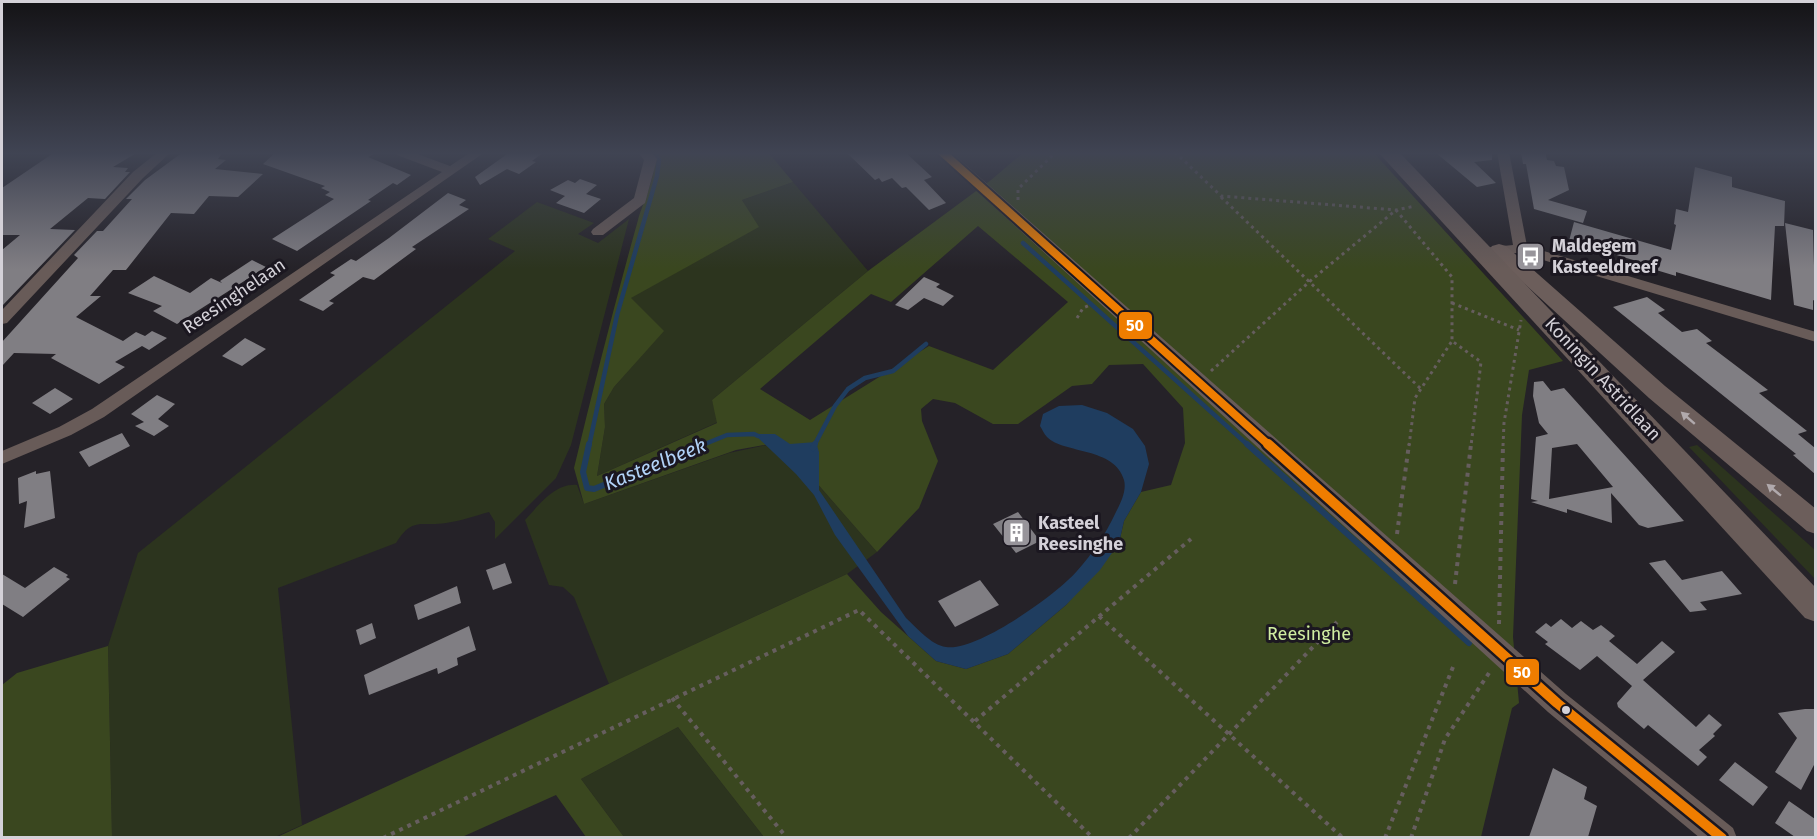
<svg xmlns="http://www.w3.org/2000/svg" width="1817" height="839" font-family="'Fira Sans',sans-serif">
<rect width="100%" height="100%" fill="#252228"/>
<path fill="#2c341e" d="M 793,182 L 868,271 L 712,400 L 718,422 L 597,476 L 605,427 L 604,404 L 614,387 L 663,331 L 630,298 L 758,227 L 742,200 Z
M 537,202 L 594,223 L 578,234 L 598,243 L 629,219 L 571,445 L 556,478 L 495,539 L 495,522 L 489,512 C 474,516 461,521 446,523 C 421,527 413,516 396,543 L 278,588 L 302,825 L 275,837 L 112,837 L 108,646 L 138,553 L 515,251 L 488,239 Z
M 781,442 L 877,552 L 847,574 L 609,684 L 574,597 L 563,587 L 549,585 L 525,520 C 539,505 555,483 577,485 L 584,504 L 729,453 Z
M 1697,445 L 1815,550 L 1815,579 L 1689,447 Z
M 678,727 L 764,837 L 624,837 L 581,779 Z"/>
<path fill="#3a471f" fill-rule="evenodd" d="M 650,152 L 768,152 L 793,182 L 742,200 L 759,227 L 631,298 L 664,331 L 614,387 L 604,404 L 605,427 L 597,476 L 717,423 L 712,400 L 868,271 L 991,180 L 1024,152 L 1373,152 L 1563,361 L 1529,370 L 1522,415 L 1513,637 L 1519,703 L 1512,708 L 1481,837 L 764,837 L 678,727 L 581,779 L 624,837 L 586,837 L 556,795 L 462,837 L 275,838 L 847,574 L 881,612 L 936,661 L 966,669 L 1008,654 L 1066,605 L 1119,543 L 1124,521 L 1141,492 L 1171,485 L 1185,443 L 1183,408 L 1143,364 L 1109,365 L 1092,384 L 1072,386 L 1018,424 L 993,424 L 955,403 L 933,399 L 921,409 L 922,421 L 938,461 L 919,508 L 877,552 L 781,442 L 736,450 L 584,504 L 574,468 C 594,385 615,302 638,220 C 642,203 663,165 650,152 ZM 978,226 L 1068,302 L 993,370 L 929,346 L 810,420 L 760,389 L 871,294 L 891,302 Z
M 108,646 L 112,837 L 2,837 L 2,685 L 17,673 Z"/>
<path fill="#1f3d5f" d="M 1082,405 L 1107,413 L 1133,429 L 1145,446 L 1149,464 L 1141,492 L 1124,521 L 1119,543 L 1100,570 L 1066,605 L 1008,654 L 966,669 L 936,661 L 908,636 L 835,535 L 814,495 L 796,474 L 754,434 L 775,434 L 790,444 L 816,442 L 819,452 L 819,490 L 906,618 C 917,628 931,645 946,647 C 977,652 1057,594 1077,571 C 1093,553 1105,535 1115,514 C 1120,504 1127,491 1124,480 C 1115,447 1064,454 1047,437 C 1044,434 1042,429 1040,426 L 1043,414 L 1059,406 Z"/>
<g fill="none" stroke-linecap="round" stroke-linejoin="round">
<path stroke="#1f3d5f" stroke-width="4.5" d="M 1023,243 L 1249,446
M 589,446 L 617,315 L 657,176 L 659,160 L 655,152
M 700,446 L 727,435 L 754,434 L 758,436
M 814,446 L 835,406 L 848,389 L 865,378 L 893,371 L 926,344"/>
<path stroke="#1f3d5f" stroke-width="6" d="M 589,444 L 583,472 L 587,488 L 594,489 L 704,444
M 1247,444 L 1469,643
M 813,448 L 815,444"/>
</g>
<path fill="#807e83" fill-rule="evenodd" d="M 55,152 L 138,152 L 113,167 L 128,168 L 125,172 L 130,172 L 105,199 L 88,198 L 50,229 L 75,230 L 2,306 L 2,250 L 20,235 L 2,235 L 2,188 Z
M 183,152 L 223,152 L 218,159 L 226,160 L 215,169 L 263,174 L 238,197 L 209,196 L 194,214 L 171,213 L 126,270 L 113,270 L 90,296 L 101,296 L 76,317 L 123,341 L 136,332 L 145,336 L 152,331 L 167,338 L 149,350 L 142,346 L 115,362 L 125,367 L 99,384 L 51,358 L 56,354 L 14,353 L 2,366 L 2,342 L 78,258 L 74,255 L 97,231 L 103,231 L 132,199 L 126,199 L 145,180 Z
M 276,152 L 377,152 L 368,157 L 411,175 L 397,185 L 393,183 L 368,200 L 371,201 L 297,251 L 272,239 L 334,199 L 325,195 L 330,192 L 321,188 L 325,186 L 263,164 Z
M 510,152 L 544,152 L 532,161 L 536,162 L 519,174 L 507,169 L 480,185 L 475,177 Z
M 846,152 L 905,152 L 932,177 L 924,180 L 946,203 L 929,210 L 906,187 L 902,188 L 892,178 L 882,182 L 879,178 L 875,180 Z
M 1435,152 L 1492,152 L 1492,160 L 1474,162 L 1496,183 L 1477,187 Z
M 1521,152 L 1545,152 L 1547,160 L 1554,161 L 1556,166 L 1564,167 L 1569,190 L 1548,200 L 1587,211 L 1583,223 L 1534,209 L 1526,164 L 1523,164 Z
M 1695,167 L 1732,177 L 1732,187 L 1785,201 L 1784,226 L 1775,226 L 1771,300 L 1676,272 L 1676,276 L 1656,270 L 1657,267 L 1569,241 L 1574,222 L 1671,250 L 1676,225 L 1674,224 L 1676,209 L 1688,212 Z
M 580,179 L 597,185 L 586,194 L 601,199 L 584,213 L 556,203 L 565,196 L 550,190 L 568,180 L 575,183 Z
M 448,193 L 466,200 L 459,205 L 469,209 L 412,247 L 416,249 L 374,280 L 363,277 L 329,301 L 334,303 L 323,311 L 299,300 L 335,275 L 330,273 L 351,259 L 356,261 L 389,238 Z
M 1785,223 L 1813,230 L 1815,301 L 1813,300 L 1813,310 L 1794,305 Z
M 252,260 L 266,267 L 177,324 L 153,311 L 162,306 L 128,293 L 154,276 L 190,293 L 211,278 L 222,283 L 220,281 Z
M 924,277 L 940,284 L 936,287 L 954,296 L 943,306 L 924,298 L 908,310 L 895,305 Z
M 1647,297 L 1665,310 L 1658,313 L 1682,332 L 1697,329 L 1712,341 L 1706,343 L 1768,390 L 1759,393 L 1807,431 L 1798,434 L 1815,448 L 1815,474 L 1793,455 L 1796,454 L 1613,307 Z
M 245,338 L 266,349 L 242,366 L 222,356 Z
M 1543,381 L 1551,391 L 1564,388 L 1684,521 L 1648,528 L 1639,525 L 1611,493 L 1612,523 L 1567,509 L 1567,513 L 1531,502 L 1538,501 L 1531,499 L 1536,437 L 1548,434 L 1539,423 L 1533,396 L 1534,382 ZM 1577,444 L 1613,487 L 1549,499 L 1552,448 Z
M 55,388 L 73,399 L 50,414 L 32,403 Z
M 157,395 L 175,404 L 158,419 L 169,426 L 154,436 L 135,426 L 144,422 L 131,414 Z
M 122,433 L 130,446 L 89,467 L 79,452 Z
M 36,471 L 36,474 L 50,471 L 55,518 L 24,528 L 27,501 L 19,504 L 18,478 Z
M 1018,512 L 1040,541 L 1016,553 L 993,524 Z
M 1665,560 L 1682,580 L 1722,571 L 1742,594 L 1700,602 L 1707,610 L 1690,612 L 1649,563 Z
M 505,563 L 512,583 L 493,590 L 486,570 Z
M 54,567 L 68,575 L 66,577 L 70,579 L 23,617 L 2,604 L 2,574 L 25,588 Z
M 980,580 L 999,605 L 955,627 L 938,601 Z
M 457,586 L 461,603 L 418,620 L 414,605 Z
M 1561,619 L 1572,628 L 1581,621 L 1593,630 L 1601,625 L 1615,636 L 1609,641 L 1637,664 L 1662,641 L 1675,652 L 1643,680 L 1696,727 L 1709,714 L 1722,725 L 1713,734 L 1715,736 L 1699,750 L 1707,757 L 1698,766 L 1648,725 L 1644,729 L 1618,707 L 1617,703 L 1632,686 L 1597,656 L 1580,670 L 1545,644 L 1548,642 L 1535,632 L 1546,623 L 1551,627 Z
M 372,623 L 376,638 L 360,645 L 356,630 Z
M 469,626 L 476,650 L 457,658 L 458,665 L 438,674 L 437,668 L 369,695 L 364,675 Z
M 1805,709 L 1815,709 L 1815,763 L 1801,790 L 1775,772 L 1797,738 L 1778,713 Z
M 1735,762 L 1768,787 L 1753,806 L 1719,780 Z
M 1553,768 L 1587,787 L 1584,799 L 1597,806 L 1588,837 L 1529,837 Z
M 1789,801 L 1815,819 L 1815,837 L 1795,837 L 1775,823 Z"/>
<g fill="none" stroke-linecap="round" stroke-linejoin="round">
<path stroke="#665e5e" stroke-width="3" stroke-dasharray="3 4" stroke-linecap="butt" d="M 1175,152 L 1221,196 L 1396,210 L 1415,206
M 1221,197 L 1421,389
M 1018,200 L 1018,189 L 1056,152
M 1452,303 L 1519,330
M 1077,318 L 1083,308 L 1090,305
M 1211,371 L 1309,282 L 1396,210 L 1452,277 L 1452,341 L 1481,362 L 1471,446
M 1409,446 L 1415,398 L 1452,341
M 1503,446 L 1504,423 L 1521,320"/>
<path stroke="#665e5e" stroke-width="4" stroke-dasharray="4 5" stroke-linecap="butt" d="M 1397,534 L 1409,444
M 1455,584 L 1471,444
M 1099,616 L 1343,838
M 1499,624 L 1503,444
M 672,698 L 787,838
M 975,721 L 1191,539
M 383,838 L 859,610 L 1093,838
M 1129,838 L 1337,622
M 1385,838 L 1453,667
M 1411,838 L 1445,739 L 1491,670"/>
<path fill="#685b58" fill-rule="evenodd" d="M 158,152 L 171,152 L 143,178 L 7,323 L 2,324 L 2,310 L 133,172 Z
M 395,152 L 412,152 L 450,166 L 471,152 L 485,152 L 104,417 L 71,435 L 2,464 L 2,451 L 59,427 L 92,409 L 442,172 L 397,155 Z
M 638,152 L 651,152 L 657,159 L 645,203 L 603,235 L 593,235 L 591,232 L 593,229 L 634,198 L 644,160 Z
M 1497,152 L 1509,152 L 1527,246 L 1816,332 L 1816,342 L 1520,253 L 1482,254 L 1480,251 L 1482,248 L 1513,245 Z"/>
<path fill="#685b58" fill-rule="evenodd" d="M 934,152 L 951,152 L 1566,694 L 1733,828 L 1737,838 L 1700,838 L 1548,712 Z"/>
<path fill="#6c5e5b" fill-rule="evenodd" d="M 1499,244 L 1506,246 L 1665,386 L 1816,509 L 1816,534 L 1807,531 L 1649,398 L 1492,254 L 1489,250 L 1492,246 Z"/>
<path fill="#695c59" fill-rule="evenodd" d="M 1378,152 L 1399,152 L 1816,588 L 1816,622 L 1805,618 Z"/>
<defs>
<path id="bus-1-far1" d="M 942,152 L 1270,446"/>
<path id="bus-1" d="M 1268,444 L 1557,703 L 1722,838"/>
</defs>
<use href="#bus-1-far1" stroke="#1b1720" stroke-width="12"/>
<use href="#bus-1" stroke="#1b1720" stroke-width="15"/>
<use href="#bus-1-far1" stroke="#ef7d00" stroke-width="8"/>
<use href="#bus-1" stroke="#ef7d00" stroke-width="10"/>
</g>
<defs><path id="oneway-solid" d="M-6-.8H1V-3.2L6.5 0L1 3.2V.8H-6Z" transform="scale(1.5)"/></defs>
<g fill="#b0a9ac">
<use href="#oneway-solid" transform="translate(1688 418) rotate(-139)"/>
<use href="#oneway-solid" transform="translate(1774 490) rotate(-141)"/>
</g>
<linearGradient id="sky" x2="0" y2="1"><stop stop-color="#141316"/><stop offset="0.57" stop-color="#404453"/><stop offset="1" stop-color="#404453" stop-opacity="0"/></linearGradient>
<rect width="1817" height="269" fill="url(#sky)"/>
<defs>
<symbol id="bus-square" viewBox="-11 -11 22 22"><rect x="-9" y="-9" width="18" height="18" rx="4" fill="#97949a" stroke="#1b1720"/><path d="M-5-6H5V4H4V6H2V4H-2V6H-4V4H-5ZM-3.5-4V0h7V-4ZM-3.5 1.2v1.5H-2V1.2ZM2 1.2v1.5H3.5V1.2Z" fill="#fff"/></symbol>
<symbol id="building-square" viewBox="-11 -11 22 22"><rect x="-9" y="-9" width="18" height="18" rx="4" fill="#97949a" stroke="#1b1720"/><path d="M-4-6H4V6H1V3H-1V6H-4ZM-2.5-4.3h1.7v1.8h-1.7ZM.8-4.3h1.7v1.8H.8ZM-2.5-1h1.7V.8h-1.7ZM.8-1h1.7V.8H.8Z" fill="#fff"/></symbol>
</defs>
<g fill-rule="evenodd">
<use href="#bus-square" x="1514" y="240" width="33" height="33"/>
<use href="#building-square" x="1000" y="516" width="33" height="33"/>
</g>
<circle fill="#d4d1d8" stroke="#1b1720" stroke-width="2" cx="1566" cy="710" r="5"/>
<g text-anchor="middle" dominant-baseline="central" stroke-width="6" stroke-linejoin="round" paint-order="stroke">
<g font-size="18" font-weight="bold" fill="#d4d1d8" stroke="#1b1720" text-anchor="start">
<text x="1552" y="246">Maldegem<tspan x="1552" dy="21">Kasteeldreef</tspan></text>
<text x="1038" y="523">Kasteel<tspan x="1038" dy="21">Reesinghe</tspan></text>
</g>
<g font-size="18" fill="#d4d1d8" stroke="#1b1720">
<text transform="translate(234 296) rotate(-34)">Reesinghelaan</text>
<text transform="translate(1603 379) rotate(47)">Koningin Astridlaan</text>
</g>
<g font-size="18" fill="#d0eea1" stroke="#1b1720">
<text x="1309" y="634">Reesinghe</text>
</g>
<g font-size="20" font-style="italic" fill="#b1d2f7" stroke="#1b1720">
<text transform="translate(655 464) rotate(-22)">Kasteelbeek</text>
</g>
</g>
<g stroke="#1b1720" stroke-width="2">
<rect x="1118" y="311" width="35" height="29" rx="6" fill="#ef7d00"/>
<rect x="1505" y="658" width="35" height="28" rx="6" fill="#ef7d00"/>
</g>
<g font-size="16" text-anchor="middle" font-weight="bold" fill="#fff">
<text x="1135" y="331">50</text>
<text x="1522" y="678">50</text>
</g>
<rect width="1817" height="839" fill="none" stroke="#d4d1d8" stroke-width="6"/>
</svg>
